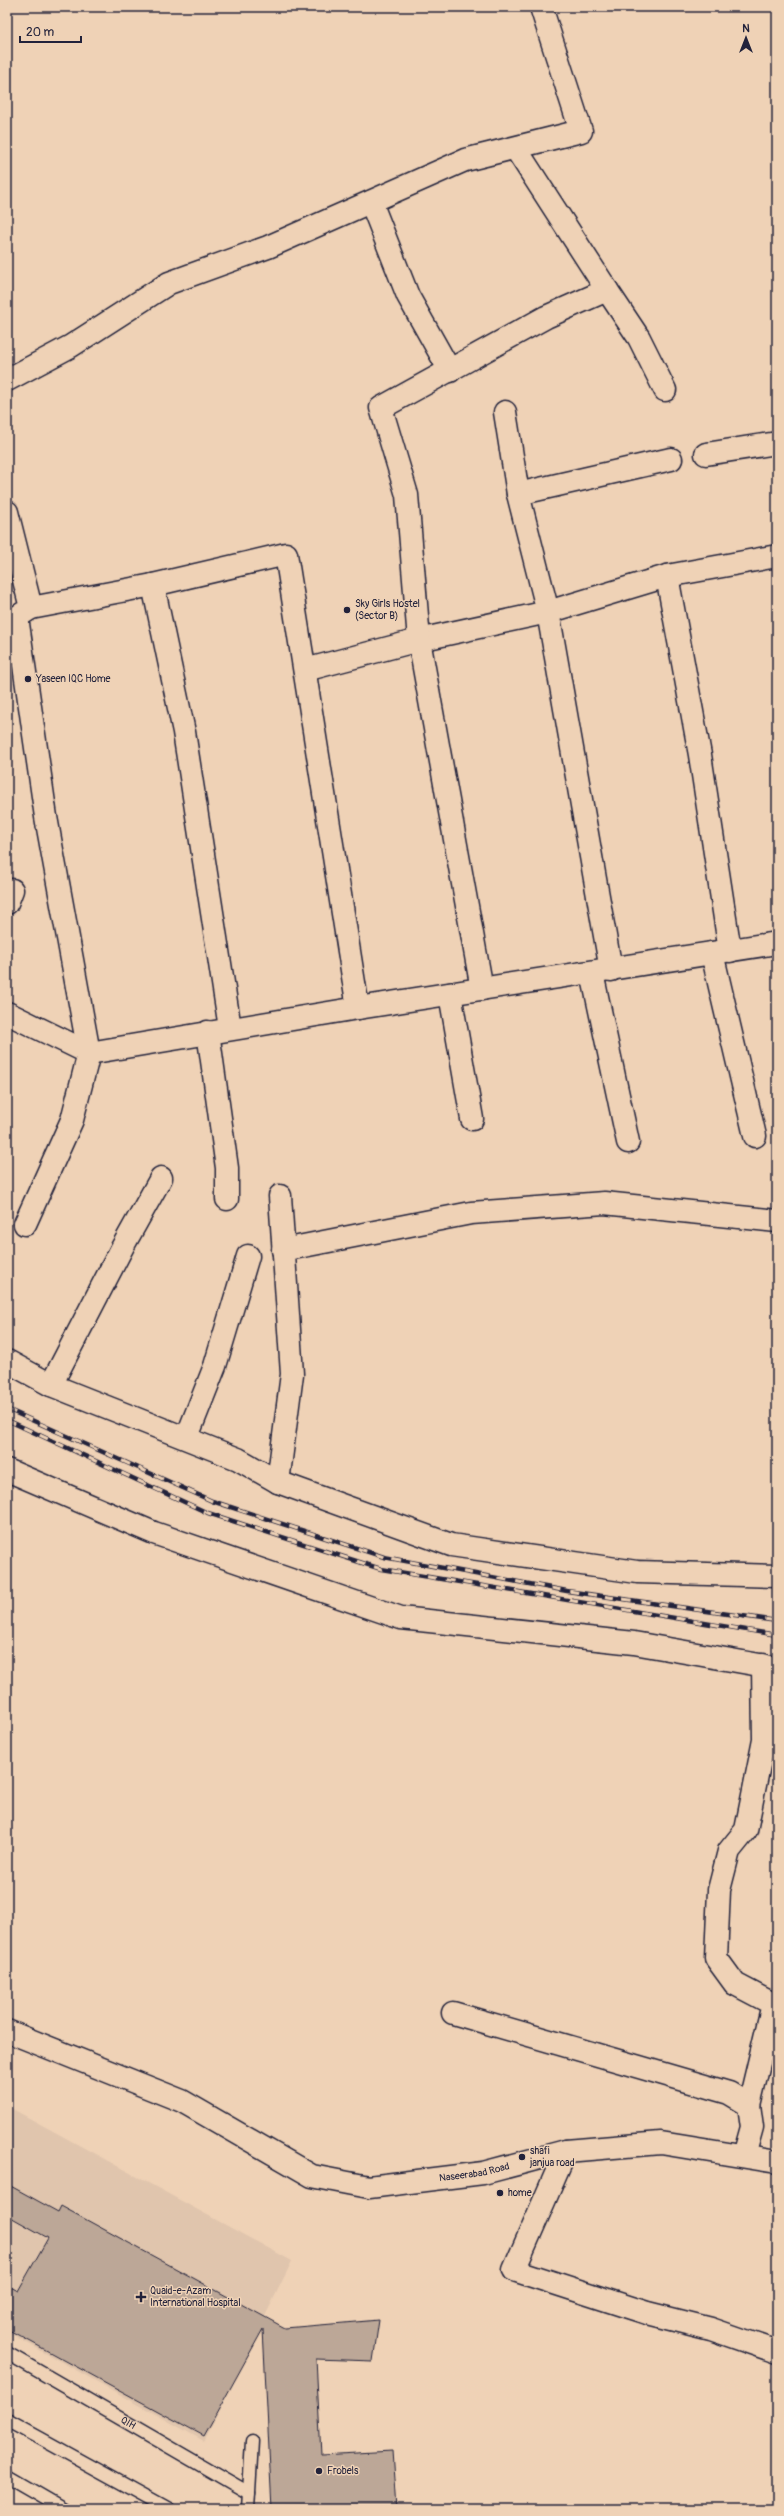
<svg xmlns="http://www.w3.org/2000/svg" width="784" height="2516" font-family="Pangolin,sans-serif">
<rect width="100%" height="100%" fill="#efd2b6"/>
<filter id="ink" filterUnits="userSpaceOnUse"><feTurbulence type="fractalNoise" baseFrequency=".025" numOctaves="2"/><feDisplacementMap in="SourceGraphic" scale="8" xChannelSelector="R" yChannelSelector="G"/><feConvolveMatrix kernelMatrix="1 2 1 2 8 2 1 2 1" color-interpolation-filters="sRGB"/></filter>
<g filter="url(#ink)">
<path fill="#e0c5ad" d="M 7,2106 L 292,2261 L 204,2441 L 7,2332 Z"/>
<path fill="#bca797" stroke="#22223b" d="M 7,2184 L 58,2212 L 61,2206 L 285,2328 L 379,2320 L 373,2361 L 316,2359 L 321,2455 L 392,2451 L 396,2509 L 272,2509 L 263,2329 L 204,2436 L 7,2329 L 7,2285 L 18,2291 L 48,2238 L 7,2215 Z"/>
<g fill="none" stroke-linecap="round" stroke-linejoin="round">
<defs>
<g id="service">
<path id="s1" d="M 7,2353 L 249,2493"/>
<path d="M 7,2420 L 169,2509"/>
<path d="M 7,2476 L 64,2509"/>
<path d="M 248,2509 L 252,2441"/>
</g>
<g id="minor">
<path d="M 371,202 L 408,296 L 450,371"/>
<path d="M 607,290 L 639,338 L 665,390"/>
<path d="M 7,380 L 71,346 L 169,283 L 268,247 L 465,160 L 581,131 L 541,7"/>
<path d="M 505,412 L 518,494 L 548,612 L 611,970"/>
<path d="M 706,454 L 777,443"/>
<path d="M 518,494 L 671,459"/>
<path d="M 7,512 L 31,608 L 17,617 L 46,817 L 89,1053 L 72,1120 L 25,1224"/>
<path d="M 667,576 L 700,755 L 730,951"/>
<path d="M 153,585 L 286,554 L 358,1008"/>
<path d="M 31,608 L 153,585 L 184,732 L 230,1028"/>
<path d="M 305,670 L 419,640 L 548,612 L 667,576 L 777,556"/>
<path d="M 7,903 L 12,890"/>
<path d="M 712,953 L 755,1136"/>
<path d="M 592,973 L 628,1142"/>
<path d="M 482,989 L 419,640 L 407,495 L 381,408 L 546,317 L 607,290 L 516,149"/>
<path d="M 450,994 L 472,1119"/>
<path d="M 7,1013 L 89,1053 L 358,1008 L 777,943"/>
<path d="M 208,1032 L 227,1168 L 227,1199"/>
<path d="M 283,1250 L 471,1213 L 604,1203 L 777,1221"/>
<path d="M 7,1361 L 51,1385 L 238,1459 L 278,1482 L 451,1545 L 637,1572 L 777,1576"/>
<path d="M 51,1385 L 123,1246 L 161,1178"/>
<path d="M 187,1437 L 215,1366 L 248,1256"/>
<path d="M 7,1470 L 154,1533 L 401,1618 L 634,1643 L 777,1668"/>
<path d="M 278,1482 L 292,1374 L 280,1196"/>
<path d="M 453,2013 L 729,2093 L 749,2105 L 752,2127 L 744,2156"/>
<path id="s2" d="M 7,2031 L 182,2101 L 312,2176 L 369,2187 L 483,2173 L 566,2151 L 661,2143 L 777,2162"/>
<path d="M 749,2105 L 773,2004 L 735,1984 L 716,1958 L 719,1890 L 729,1851 L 746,1830 L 764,1740 L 763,1665"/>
<path d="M 566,2151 L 514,2270 L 647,2313 L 711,2329 L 777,2352"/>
</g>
</defs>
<use href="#service" stroke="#22223b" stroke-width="15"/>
<use href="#minor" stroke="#22223b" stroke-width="25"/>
<use href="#service" stroke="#efd2b6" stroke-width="12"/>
<use href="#minor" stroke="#efd2b6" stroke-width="22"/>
<defs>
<path id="rail" d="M 7,1409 L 212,1501 L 384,1557 L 567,1591 L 777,1621
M 7,1420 L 208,1513 L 381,1569 L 777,1635"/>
</defs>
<use href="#rail" stroke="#22223b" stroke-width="4.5"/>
<use href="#rail" stroke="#efd2b6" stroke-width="3" stroke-dasharray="9" stroke-linecap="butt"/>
</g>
</g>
<g fill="#22223b" stroke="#efd2b6" stroke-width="1.5">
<circle cx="347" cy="610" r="4"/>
<circle cx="28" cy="679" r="4"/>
<circle cx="522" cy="2157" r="4"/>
<circle cx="500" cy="2193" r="4"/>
<path d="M139 2291h4v4h4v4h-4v4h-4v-4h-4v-4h4z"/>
<circle cx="319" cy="2471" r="4"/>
</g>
<g text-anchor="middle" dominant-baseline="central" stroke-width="3" stroke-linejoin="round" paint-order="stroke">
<g font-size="10" fill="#22223b" stroke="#efd2b6" text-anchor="start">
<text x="355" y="604">Sky Girls Hostel<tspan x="355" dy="12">(Sector B)</tspan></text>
<text x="36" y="679">Yaseen IQC Home</text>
<text x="530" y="2151">shafi<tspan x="530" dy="12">janjua road</tspan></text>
<text x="508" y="2193">home</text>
<text x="150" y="2291">Quaid-e-Azam<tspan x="150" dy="12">International Hospital</tspan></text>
<text x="327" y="2471">Frobels</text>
</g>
<g font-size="10" fill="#22223b" stroke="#efd2b6">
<text stroke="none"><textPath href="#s2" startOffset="503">Naseerabad Road</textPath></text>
<text stroke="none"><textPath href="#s1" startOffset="140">QIH</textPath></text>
</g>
</g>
<rect width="784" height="2516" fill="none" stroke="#efd2b6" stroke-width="24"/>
<rect x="12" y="12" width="760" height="2492" fill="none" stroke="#22223b" stroke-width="1.5" filter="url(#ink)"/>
<g transform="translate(746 38)" stroke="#efd2b6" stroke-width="3" paint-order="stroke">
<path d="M0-3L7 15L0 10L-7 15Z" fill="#22223b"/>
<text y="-6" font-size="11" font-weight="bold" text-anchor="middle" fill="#22223b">N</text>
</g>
<path d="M20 36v6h61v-6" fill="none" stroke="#22223b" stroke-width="2"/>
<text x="26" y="36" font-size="12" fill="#22223b" stroke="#efd2b6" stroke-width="3" paint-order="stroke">20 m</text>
</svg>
